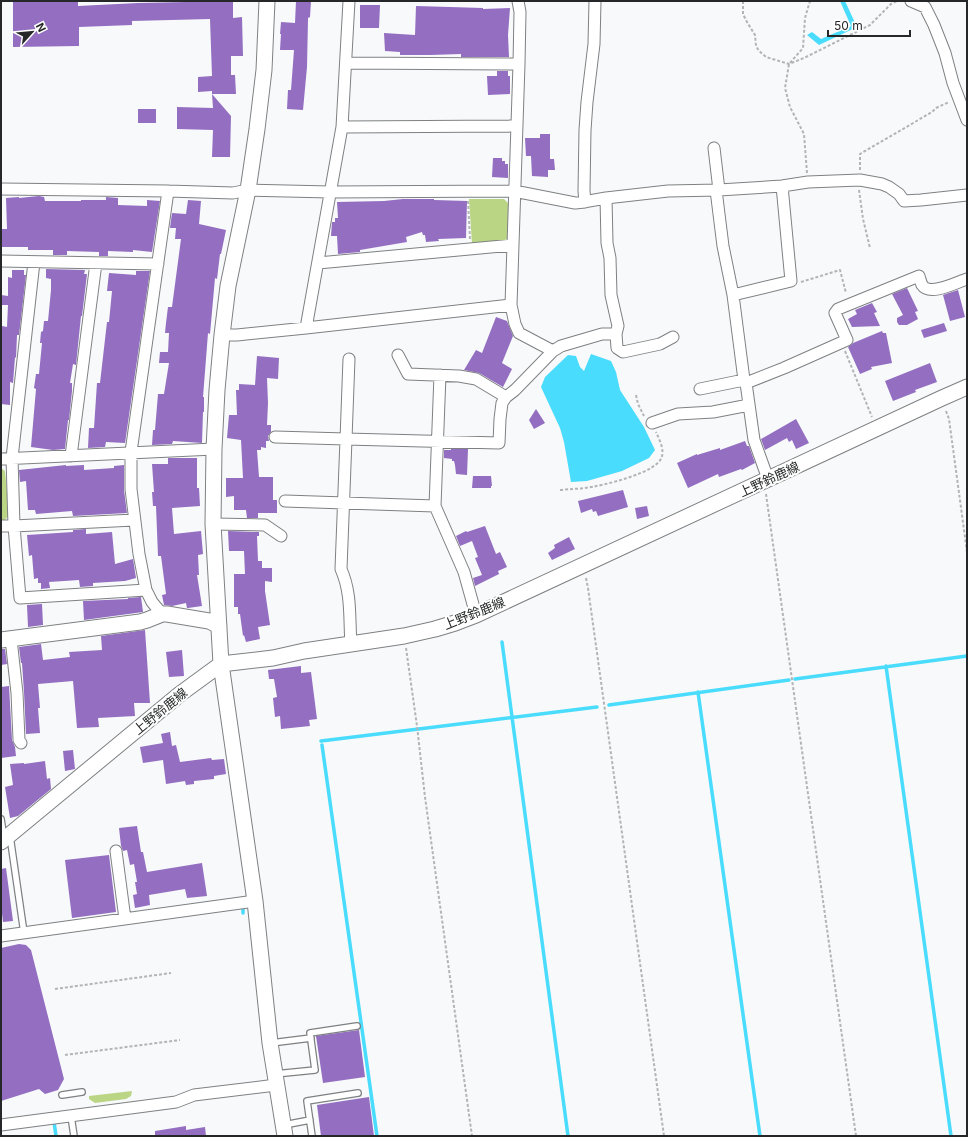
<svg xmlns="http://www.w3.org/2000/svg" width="968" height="1137" font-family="Inter,'Noto Sans JP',sans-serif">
<rect width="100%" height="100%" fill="#f7f9fb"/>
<path fill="#bad685" d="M 469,199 L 504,199 L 509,204 L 509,238 L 503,241 L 472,244 Z
M 1,468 L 5,471 L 9,515 L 4,521 L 1,520 Z
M 132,1091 L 131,1096 L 126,1099 L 95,1103 L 89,1099 L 89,1096 Z"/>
<path fill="#4adcfc" d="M 840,1 L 845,1 L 857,27 L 819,45 L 807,35 L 812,32 L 821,39 L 851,26 Z
M 591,354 L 611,361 L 616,372 L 620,390 L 644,427 L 655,450 L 649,458 L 622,471 L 587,481 L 571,482 L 564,442 L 560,428 L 541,387 L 545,377 L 568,355 L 576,356 L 580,367 L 584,371 Z"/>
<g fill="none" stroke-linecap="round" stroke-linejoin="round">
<path stroke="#4adcfc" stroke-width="3.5" d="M 502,642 L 568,1136
M 886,666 L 951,1136
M 795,679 L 967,656
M 698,692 L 760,1136
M 609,705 L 789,680
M 321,741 L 597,707
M 322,745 L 377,1136
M 243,907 L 243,913
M 54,1122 L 56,1136"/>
</g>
<path fill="#936ec1" d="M 53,1 L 78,1 L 78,6 L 138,3 L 233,1 L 233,18 L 242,17 L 243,56 L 231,56 L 231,75 L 235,75 L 236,94 L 212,94 L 212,91 L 198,92 L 198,77 L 212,76 L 210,19 L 132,21 L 132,25 L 79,27 L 79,46 L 13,47 L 13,2 Z
M 296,1 L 311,1 L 310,17 L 308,18 L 308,19 L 307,67 L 303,110 L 287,109 L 288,90 L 291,90 L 294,50 L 280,50 L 281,34 L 280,34 L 281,22 L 295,23 Z
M 360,5 L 380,5 L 379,28 L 360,28 Z
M 416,6 L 483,8 L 483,9 L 510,8 L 508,35 L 509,57 L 461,57 L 461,54 L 430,55 L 400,55 L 400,52 L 385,51 L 384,33 L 415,35 Z
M 497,71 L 508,71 L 508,76 L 510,76 L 510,94 L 488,95 L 487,76 L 497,76 Z
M 212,94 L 231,116 L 230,157 L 212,157 L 213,130 L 177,129 L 177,107 L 213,108 Z
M 138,109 L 156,109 L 156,123 L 138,123 Z
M 540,134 L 550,134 L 550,159 L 554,159 L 555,170 L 548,170 L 548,177 L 532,176 L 531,156 L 526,156 L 525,138 L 540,138 Z
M 493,158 L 502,158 L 502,161 L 505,161 L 505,164 L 508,164 L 508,178 L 492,177 Z
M 39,196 L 44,197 L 45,201 L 81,201 L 81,200 L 106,200 L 106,197 L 118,198 L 118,205 L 147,206 L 147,200 L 160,201 L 152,252 L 133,250 L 133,252 L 108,251 L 108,256 L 99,256 L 99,252 L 67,251 L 67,255 L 53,255 L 53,250 L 28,250 L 28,247 L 1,247 L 1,229 L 7,229 L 6,198 L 19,197 L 19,198 Z
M 403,199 L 434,199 L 434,200 L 467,201 L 466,238 L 438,239 L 439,241 L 426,242 L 425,235 L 423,235 L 422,232 L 406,237 L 407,242 L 360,250 L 360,252 L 338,254 L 337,236 L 331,236 L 332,222 L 335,222 L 335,218 L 338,218 L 337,202 L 384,201 Z
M 188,200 L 201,201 L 199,224 L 226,230 L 221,254 L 220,254 L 217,279 L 215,278 L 210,334 L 208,333 L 203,397 L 204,397 L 204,412 L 203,412 L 202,443 L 173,441 L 172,444 L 152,445 L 153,430 L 155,430 L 158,394 L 164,394 L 169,363 L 159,363 L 160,352 L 168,352 L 169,333 L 165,333 L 166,323 L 168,307 L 172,307 L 181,239 L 175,239 L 176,228 L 170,228 L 172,213 L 186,214 Z
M 46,269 L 85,270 L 84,274 L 87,274 L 82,316 L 81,316 L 76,365 L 73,364 L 70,383 L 72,383 L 72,391 L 69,420 L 68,420 L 65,449 L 53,450 L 31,447 L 36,389 L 34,388 L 36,374 L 39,374 L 42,343 L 40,343 L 41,332 L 43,331 L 44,321 L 48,321 L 51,290 L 51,279 L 46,278 Z
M 12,270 L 24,270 L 24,275 L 26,275 L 19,335 L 17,335 L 16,358 L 15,357 L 13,383 L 10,382 L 10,405 L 1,404 L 1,343 L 2,326 L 7,327 L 8,305 L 1,305 L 1,295 L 8,296 L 8,277 L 12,278 Z
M 136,271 L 150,271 L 125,443 L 106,442 L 105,447 L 88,448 L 89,428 L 94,428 L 97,383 L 100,383 L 107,322 L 109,322 L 112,291 L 107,291 L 109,273 L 136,275 Z
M 907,288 L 918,311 L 915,312 L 918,319 L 907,325 L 899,325 L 897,322 L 897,318 L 903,315 L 892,294 Z
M 958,290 L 965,317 L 950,321 L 943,295 Z
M 872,303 L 877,312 L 874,313 L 880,326 L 852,327 L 848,319 L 857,314 L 855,310 Z
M 496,317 L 507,321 L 513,336 L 502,363 L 512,369 L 503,387 L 479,373 L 464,370 L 476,350 L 482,353 Z
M 944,323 L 947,331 L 924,338 L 921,330 Z
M 882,331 L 883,333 L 886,333 L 892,363 L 871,367 L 872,369 L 860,374 L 848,347 L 853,343 Z
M 257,356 L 279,358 L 278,379 L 267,378 L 268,403 L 267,425 L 271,425 L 271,432 L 268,436 L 269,441 L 266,441 L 266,448 L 261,447 L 261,450 L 257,450 L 259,477 L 273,477 L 273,500 L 277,500 L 277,513 L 258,513 L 258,518 L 247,518 L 246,510 L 234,510 L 234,496 L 226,497 L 226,478 L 243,478 L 241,440 L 227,438 L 229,415 L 237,415 L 236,390 L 239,390 L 239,384 L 255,385 Z
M 930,363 L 937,382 L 915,390 L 916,392 L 893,401 L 885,381 Z
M 536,409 L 545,423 L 534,429 L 529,420 Z
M 796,419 L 809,443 L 796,449 L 792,440 L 789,442 L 787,438 L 765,450 L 761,439 Z
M 745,441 L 747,446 L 749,446 L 755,463 L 742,470 L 741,469 L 719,477 L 718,474 L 688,488 L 677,463 L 697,454 L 697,455 L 720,448 L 720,450 Z
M 451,449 L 468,449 L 467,475 L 456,474 L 455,465 L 454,461 L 452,461 L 452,459 L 444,458 L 444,450 L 451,450 Z
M 168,458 L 197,458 L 197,488 L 199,488 L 200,506 L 172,508 L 174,534 L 201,531 L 203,554 L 198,555 L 199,575 L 197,575 L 202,606 L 188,608 L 187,608 L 186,603 L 172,606 L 164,605 L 162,595 L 166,594 L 161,556 L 158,556 L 156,506 L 153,506 L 152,492 L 154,492 L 152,464 L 168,464 Z
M 66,465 L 66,466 L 84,465 L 84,470 L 114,468 L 114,466 L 124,465 L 124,490 L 127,513 L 73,516 L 72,511 L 36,514 L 35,510 L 28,510 L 26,481 L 20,482 L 19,470 Z
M 473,476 L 491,476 L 492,486 L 491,486 L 491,488 L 472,488 Z
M 623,490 L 628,507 L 598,516 L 596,511 L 593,512 L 592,509 L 581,513 L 578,501 Z
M 647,506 L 649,516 L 637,519 L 635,508 Z
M 485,526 L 496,554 L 500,552 L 507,567 L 498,571 L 499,574 L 475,586 L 473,578 L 482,575 L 475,558 L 478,557 L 472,541 L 460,546 L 456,536 L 466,531 L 467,532 Z
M 86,529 L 86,534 L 112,532 L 115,564 L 133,559 L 136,578 L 125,581 L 93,583 L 93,586 L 80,587 L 79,580 L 49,582 L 50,588 L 41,589 L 41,583 L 38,583 L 38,578 L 34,579 L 32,555 L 29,556 L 27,535 L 73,532 L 73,530 Z
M 228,531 L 259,532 L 259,536 L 257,536 L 258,561 L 262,561 L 262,568 L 272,568 L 272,582 L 265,581 L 265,591 L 270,625 L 258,627 L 260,639 L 246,642 L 244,635 L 243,636 L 240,614 L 238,614 L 238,607 L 234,607 L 234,574 L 245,574 L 244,551 L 229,551 Z
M 569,537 L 575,549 L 552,560 L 548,553 L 555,548 L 554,545 Z
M 141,597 L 143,612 L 84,620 L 83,601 L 128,599 L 128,598 Z
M 42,604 L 43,625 L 28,627 L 27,605 Z
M 145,630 L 150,703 L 134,703 L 135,716 L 98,718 L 99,727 L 77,728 L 73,681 L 38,684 L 40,708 L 38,708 L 40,733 L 26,734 L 24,692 L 22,663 L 21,663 L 19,647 L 41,644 L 43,660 L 70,657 L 69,652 L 102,650 L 101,636 Z
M 1,649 L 5,649 L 7,664 L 1,665 Z
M 182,650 L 184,676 L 169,677 L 166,652 Z
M 301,666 L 301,673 L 311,672 L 317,719 L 309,720 L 310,726 L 281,729 L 280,716 L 275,717 L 273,698 L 277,697 L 274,679 L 269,679 L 268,670 Z
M 9,686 L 12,740 L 15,747 L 16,756 L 1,758 L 1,687 Z
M 170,732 L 172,746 L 176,745 L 180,762 L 211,758 L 212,760 L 224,759 L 226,774 L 214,776 L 214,779 L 194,781 L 194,784 L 186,785 L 185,781 L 166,784 L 163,760 L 143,763 L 140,747 L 163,743 L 161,734 Z
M 73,750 L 75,769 L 65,771 L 63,751 Z
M 45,761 L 47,779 L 50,778 L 51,789 L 18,816 L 10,818 L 5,787 L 13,785 L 10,764 L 24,763 L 24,764 Z
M 137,826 L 141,852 L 143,852 L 147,872 L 202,863 L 207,896 L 187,898 L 185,889 L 149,895 L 150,905 L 135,908 L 133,895 L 137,894 L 135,882 L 137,882 L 134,864 L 130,865 L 127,850 L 123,851 L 121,846 L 119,828 Z
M 109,855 L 116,912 L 72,918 L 65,860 Z
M 6,868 L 13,921 L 3,922 L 1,905 L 1,869 Z
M 19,944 L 26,945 L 31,950 L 64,1079 L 58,1090 L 45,1094 L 39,1089 L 1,1101 L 1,948 Z
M 359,1030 L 365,1077 L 323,1083 L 316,1036 Z
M 369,1097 L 374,1136 L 321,1136 L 317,1105 Z
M 186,1126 L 186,1130 L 205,1127 L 206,1136 L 155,1136 L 155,1131 Z"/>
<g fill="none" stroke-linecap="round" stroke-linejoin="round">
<defs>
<path id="lane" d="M 1,819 L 4,838
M 10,836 L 24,933
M 271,1043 L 311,1038
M 275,1074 L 315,1070 L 310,1033 L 357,1026
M 62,1095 L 82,1092
M 71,1116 L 74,1136
M 284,1125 L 310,1120
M 312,1136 L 307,1101 L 358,1093"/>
<path id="street" d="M 911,1 L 925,7 L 934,25 L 945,53 L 953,83 L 967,120
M 346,63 L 519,64
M 342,127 L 517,126
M 714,148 L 719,190
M 1,189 L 168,191 L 233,193 L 248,190 L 330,192 L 514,191 L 575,203 L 585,202 L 589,201 L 606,198 L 668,191 L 719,190 L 782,186 L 808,182 L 860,180 L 882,184 L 889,187 L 899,194 L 904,201 L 921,200 L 967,195
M 716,190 L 723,246 L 733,295 L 744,380 L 746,383 L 754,440 L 768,479
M 606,198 L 607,243 L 610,258 L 611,295 L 618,326 L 616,334 L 617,348 L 623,352 L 660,344 L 673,337
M 585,202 L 584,191 L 585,130 L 587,102 L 594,44 L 595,1
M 1,261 L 158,264
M 34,262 L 12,458 L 14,526 L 20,598 L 146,590
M 318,263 L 513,245
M 733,295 L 791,281 L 782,186
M 511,305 L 515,324 L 519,333 L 553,351
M 306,328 L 342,127 L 349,1
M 222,335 L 237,335 L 306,328 L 511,305 L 519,64 L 520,12 L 518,1
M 398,355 L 408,374 L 459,376 L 476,379 L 506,397
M 440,375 L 435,506 L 457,556 L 464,572 L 476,615
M 746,383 L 784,368 L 847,340 L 835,313 L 838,309 L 919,276 C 920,279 921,283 922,285 C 930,297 957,282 967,279
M 700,389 L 744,380
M 652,423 L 678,414 L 713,412 L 749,405
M 275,437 L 346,439 L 349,359
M 71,456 L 96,263
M 1,459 L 214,449
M 285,501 L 435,506
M 213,524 L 265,525 L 281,536
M 1,526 L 14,526 L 134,520
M 162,614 L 152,602 L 146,590 L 139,554 L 131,489 L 131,452 L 168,191
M 11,639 L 17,693 L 19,740 L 21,743
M 351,644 C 349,618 352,594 341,569 L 346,439 L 499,443 L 500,419 L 502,403 L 506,397 L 515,390 L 553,351 L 561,346 L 602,334 L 616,334
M 116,851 L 125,919
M 1,936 L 255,901
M 1,1125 L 176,1102 L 194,1095 L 276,1085"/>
<path id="secondary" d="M 267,1 L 264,70 L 257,129 L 248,190 L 228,286 L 222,335 L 217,390 L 214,449 L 213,524 L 221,664 L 255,901 L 270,1043 L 285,1136
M 1,640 L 140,622 L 147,620 L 162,614 L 167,614 L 209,621 L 219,626
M 1,842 L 180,694 L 221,664 L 273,658 L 304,651 L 404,636 L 435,629 L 455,623 L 476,615 L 942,398 L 967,387"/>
</defs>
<use href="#lane" stroke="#7e8082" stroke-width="8"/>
<use href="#street" stroke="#7e8082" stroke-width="13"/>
<use href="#secondary" stroke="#7e8082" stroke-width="17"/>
<path stroke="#b2b4b6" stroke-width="2" stroke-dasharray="3 2" stroke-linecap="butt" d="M 743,1 L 743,14 L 747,22 L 755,35 L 756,46 L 759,51 L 766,57 L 789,64 L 804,58 L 870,25 L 891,4 L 897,1
M 860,170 L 860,154 L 932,112 L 936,108 L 949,102
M 807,173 L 804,134 L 790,107 L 785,88 L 789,64 L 803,48 L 805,18 L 810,1
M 859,190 L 863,219 L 870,248
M 468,201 L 470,239
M 801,282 L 840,270 L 846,293
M 845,351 L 872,417
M 636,395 L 638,404 L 644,416
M 946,411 L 949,419 L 967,552
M 560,490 C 569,489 577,489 585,488 C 601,486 659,473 662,456 C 664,448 659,439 656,432
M 766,494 L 856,1136
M 586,578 L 588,588 L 664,1136
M 406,648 L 417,726 L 425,797 L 472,1136
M 55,989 L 171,973
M 65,1055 L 180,1040"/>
<use href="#lane" stroke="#fff" stroke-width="5.5"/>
<use href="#street" stroke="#fff" stroke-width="11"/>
<use href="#secondary" stroke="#fff" stroke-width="15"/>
</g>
<g text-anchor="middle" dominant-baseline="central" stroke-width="4" stroke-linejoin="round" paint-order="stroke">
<g font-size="13" fill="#262728" stroke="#fff">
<text transform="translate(769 479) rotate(-25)">上野鈴鹿線</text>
<text transform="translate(474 613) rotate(-22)">上野鈴鹿線</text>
<text transform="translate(160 711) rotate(-39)">上野鈴鹿線</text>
</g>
</g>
<rect width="968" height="1137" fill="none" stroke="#262728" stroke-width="4"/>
<g transform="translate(32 32) rotate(63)" stroke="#ffffff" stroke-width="3" paint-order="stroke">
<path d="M0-3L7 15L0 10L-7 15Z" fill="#262728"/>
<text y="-6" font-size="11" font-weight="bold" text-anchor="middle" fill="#262728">N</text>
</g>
<path d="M828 30v6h82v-6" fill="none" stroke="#262728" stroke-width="2"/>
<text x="834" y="30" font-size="12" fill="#262728" stroke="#ffffff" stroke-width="3" paint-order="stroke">50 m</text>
</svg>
